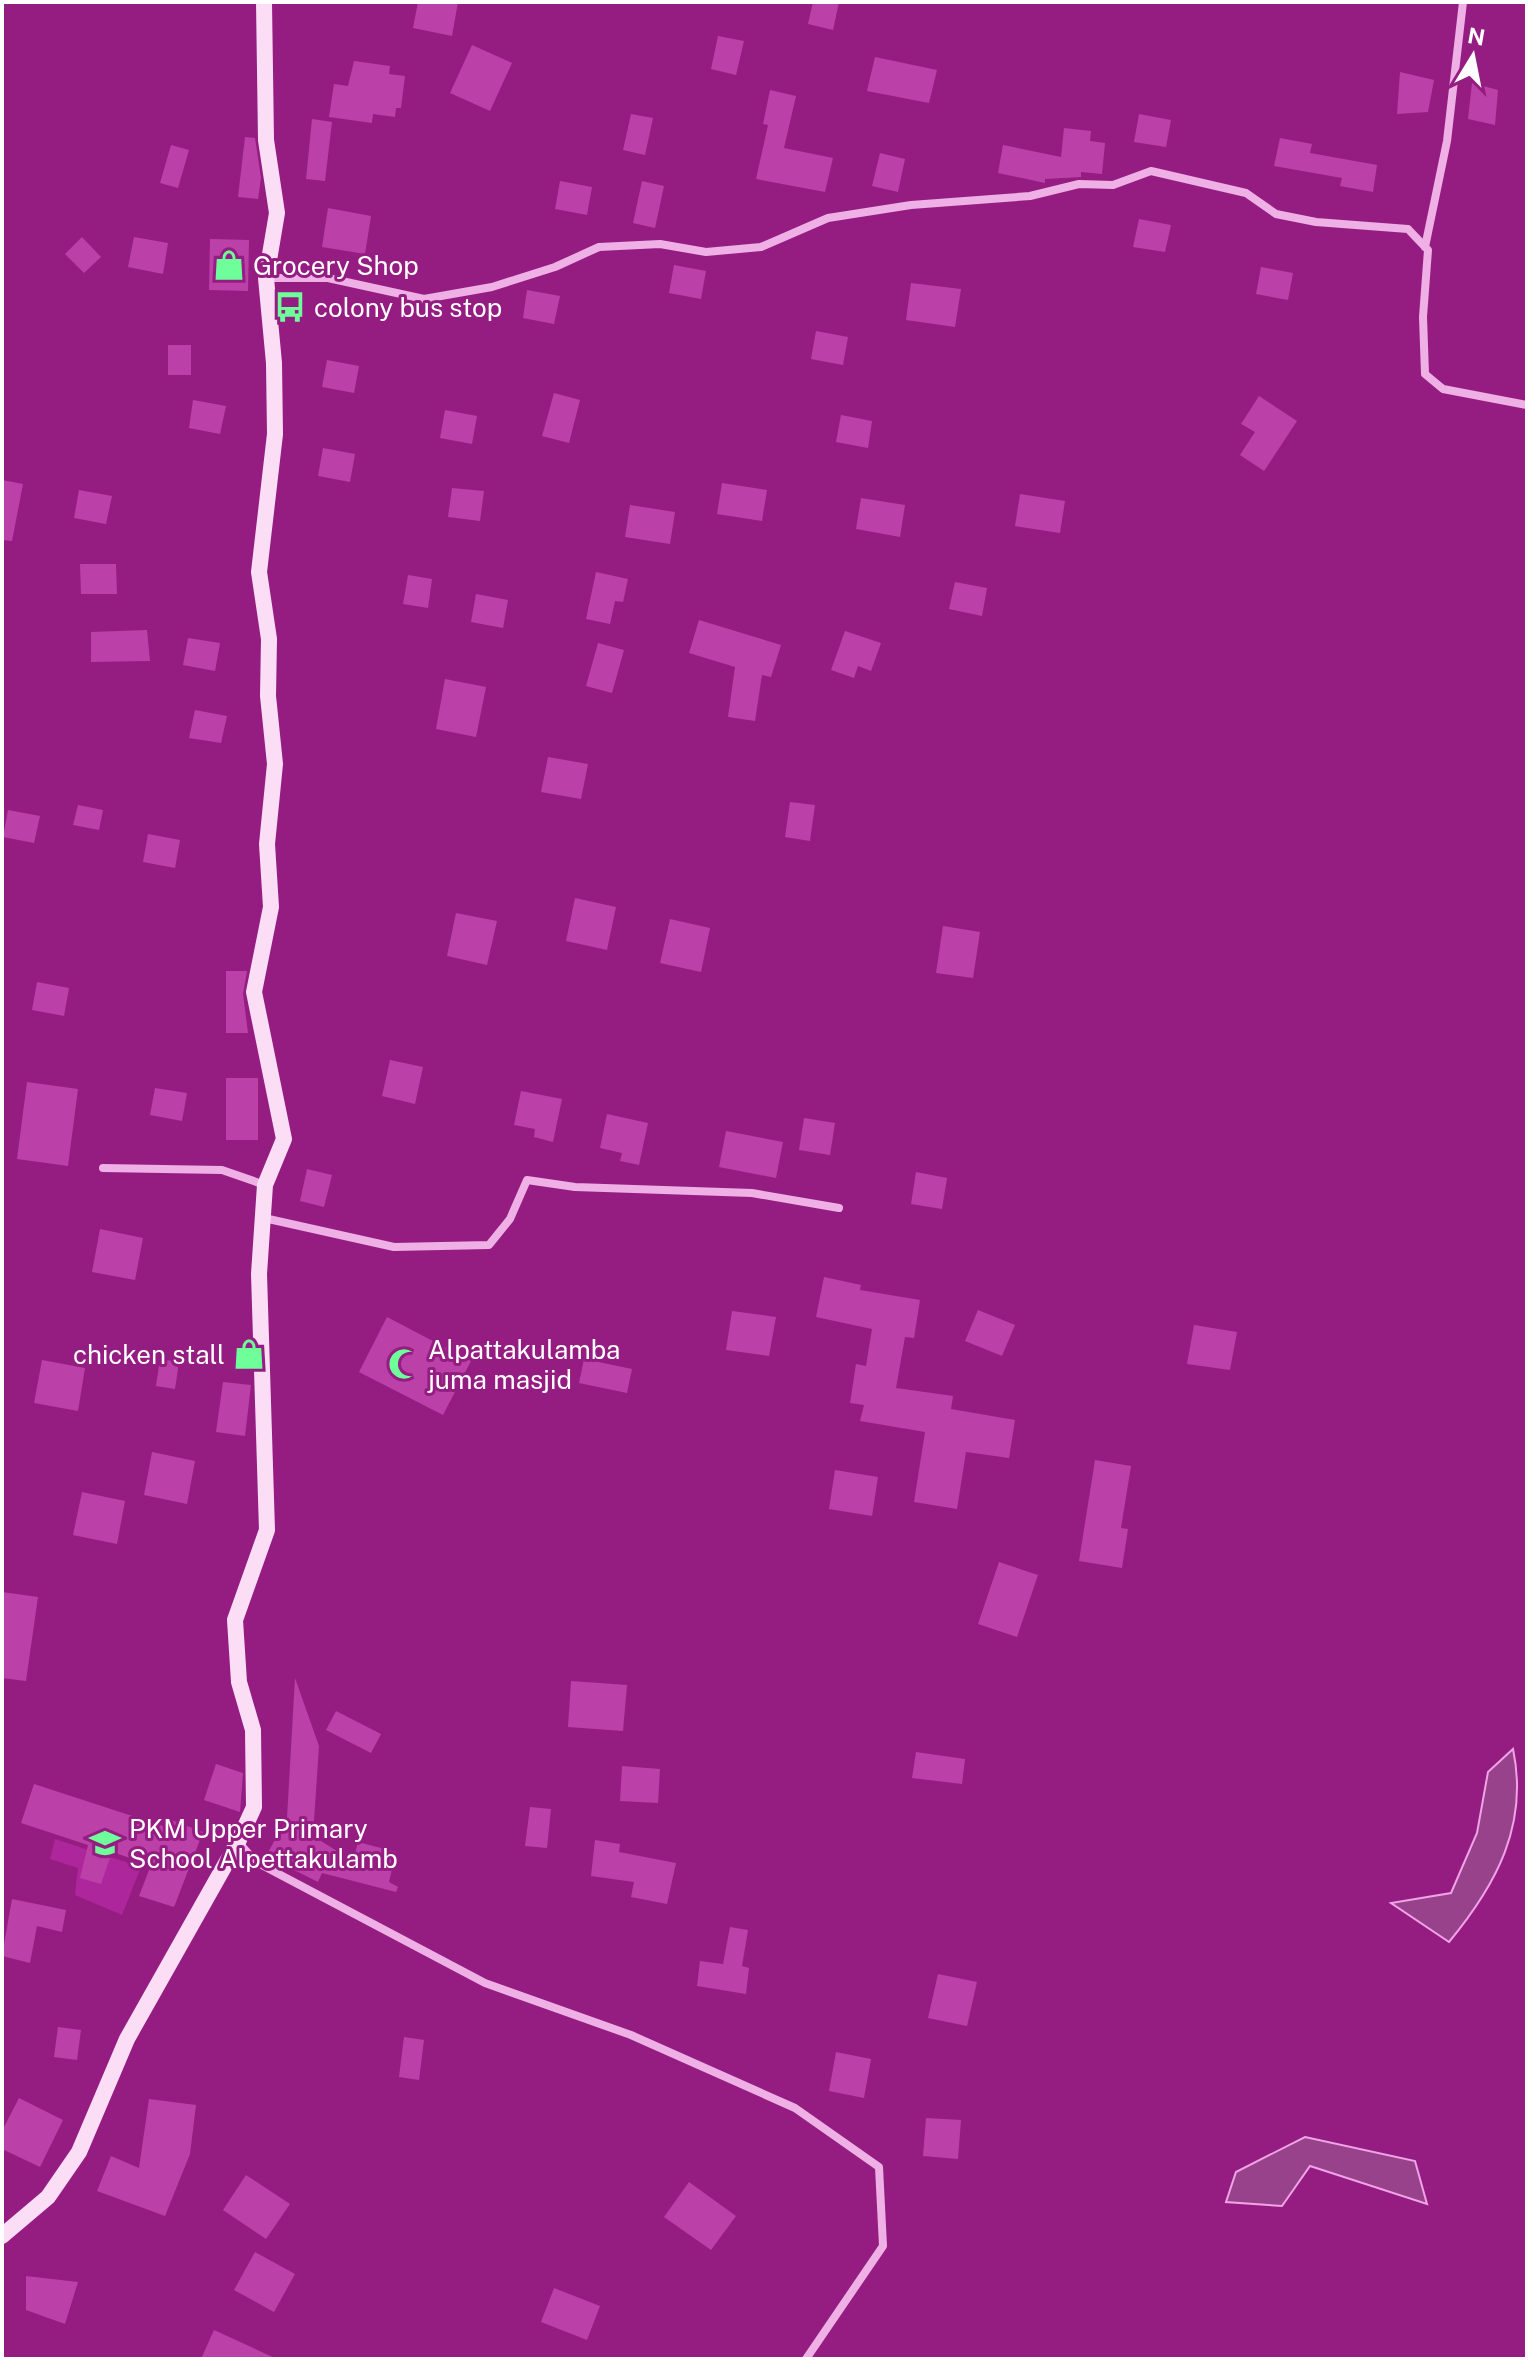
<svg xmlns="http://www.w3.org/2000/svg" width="1529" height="2361" font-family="'Public Sans',sans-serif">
<rect width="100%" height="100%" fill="#951d82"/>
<path fill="#ae269b" d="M 55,1839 L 141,1867 L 122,1915 L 75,1895 L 78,1868 L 50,1859 Z"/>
<path fill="#98428b" stroke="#f1a3e7" stroke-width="2" d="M 1513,1749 C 1529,1825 1496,1885 1449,1942 L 1391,1903 L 1451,1893 L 1477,1833 L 1488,1772 Z
M 1305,2137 L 1415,2161 L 1427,2204 L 1310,2166 L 1282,2206 L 1226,2202 L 1236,2172 Z"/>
<path fill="#bb41a9" d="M 418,2 L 458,2 L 452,36 L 413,28 Z
M 813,2 L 839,2 L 833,30 L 808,24 Z
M 718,36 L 744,41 L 736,75 L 711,69 Z
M 472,45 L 512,63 L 490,111 L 450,93 Z
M 875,57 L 937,70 L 929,103 L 867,91 Z
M 354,61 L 390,66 L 389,74 L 405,76 L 401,108 L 396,108 L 395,117 L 373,114 L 372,123 L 329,117 L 334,84 L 348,86 Z
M 1400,72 L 1434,80 L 1428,112 L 1397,114 Z
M 1472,83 L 1498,90 L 1495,125 L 1468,119 Z
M 770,90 L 796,96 L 784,148 L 833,158 L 825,192 L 756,179 L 768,125 L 763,124 Z
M 631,114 L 653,118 L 645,155 L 623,150 Z
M 1139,114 L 1171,120 L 1166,147 L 1134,142 Z
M 312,119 L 332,122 L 325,181 L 306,179 Z
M 1064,128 L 1091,131 L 1090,141 L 1105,143 L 1102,174 L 1081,172 L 1081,177 L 1045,179 L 1045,183 L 998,173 L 1003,145 L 1061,157 Z
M 245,137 L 255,138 L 261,178 L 258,199 L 238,197 Z
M 1280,138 L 1312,144 L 1310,153 L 1377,165 L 1373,192 L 1340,186 L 1342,178 L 1274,166 Z
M 171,145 L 189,150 L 178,188 L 160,183 Z
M 880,153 L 905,159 L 898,192 L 872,186 Z
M 560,181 L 592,187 L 587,215 L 555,209 Z
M 642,181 L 664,186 L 655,228 L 633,223 Z
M 328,208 L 371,216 L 365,254 L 322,247 Z
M 1139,219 L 1171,225 L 1165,252 L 1133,247 Z
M 82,237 L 101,257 L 84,273 L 65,254 Z
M 134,237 L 168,243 L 163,274 L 128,267 Z
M 210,239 L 249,240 L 248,291 L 209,290 Z
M 674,265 L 706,271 L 701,299 L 669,293 Z
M 1261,267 L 1293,273 L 1288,300 L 1256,294 Z
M 911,283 L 961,289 L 955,327 L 906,320 Z
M 527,290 L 560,296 L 554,324 L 523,318 Z
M 816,331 L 848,337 L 843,365 L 811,359 Z
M 168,345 L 191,345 L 191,375 L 168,375 Z
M 327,360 L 359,366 L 354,393 L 322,387 Z
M 554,393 L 580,400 L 569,443 L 542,436 Z
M 1259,396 L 1297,421 L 1264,471 L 1240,455 L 1255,432 L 1241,424 Z
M 193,400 L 226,406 L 220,434 L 189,428 Z
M 445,410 L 477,416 L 472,444 L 440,438 Z
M 841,415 L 872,421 L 868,448 L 836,442 Z
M 323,448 L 355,454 L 350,482 L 318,476 Z
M 2,480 L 23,484 L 12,541 L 2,540 Z
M 722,483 L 767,490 L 762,521 L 717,514 Z
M 452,488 L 484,491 L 480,521 L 448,517 Z
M 79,490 L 112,496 L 106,524 L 74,518 Z
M 1020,494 L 1065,501 L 1060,533 L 1015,526 Z
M 861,498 L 905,505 L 900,537 L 856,529 Z
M 630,505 L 675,512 L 670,544 L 625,537 Z
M 80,564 L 116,564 L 117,594 L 81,594 Z
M 596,572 L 628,579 L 623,602 L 615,601 L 610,624 L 586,619 Z
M 408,575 L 432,579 L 428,608 L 403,604 Z
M 955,582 L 987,588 L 982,616 L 949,609 Z
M 476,594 L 508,600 L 503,628 L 471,622 Z
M 699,620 L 781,645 L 771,677 L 762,675 L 755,721 L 728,717 L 735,667 L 689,653 Z
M 147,630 L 150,661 L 91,662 L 91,632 Z
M 845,631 L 881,643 L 871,671 L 858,666 L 854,678 L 831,670 Z
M 188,638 L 220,643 L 215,671 L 183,665 Z
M 598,643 L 624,650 L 612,693 L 586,686 Z
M 445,679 L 486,687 L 476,737 L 436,729 Z
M 195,710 L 227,716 L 221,743 L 189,738 Z
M 548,757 L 588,764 L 581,799 L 541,792 Z
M 790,802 L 815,805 L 810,841 L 785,837 Z
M 78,805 L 103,810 L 99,830 L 73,825 Z
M 8,810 L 40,816 L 34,843 L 3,837 Z
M 148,834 L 180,840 L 175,868 L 143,862 Z
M 575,898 L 616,907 L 607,950 L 566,941 Z
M 456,913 L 497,921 L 487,965 L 447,956 Z
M 670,919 L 710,928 L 701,972 L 660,963 Z
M 943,926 L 980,932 L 973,978 L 936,973 Z
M 226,971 L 247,971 L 243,994 L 248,1033 L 226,1033 Z
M 37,982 L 69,988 L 64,1016 L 32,1010 Z
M 390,1060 L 423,1067 L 415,1104 L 382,1096 Z
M 226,1078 L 258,1078 L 258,1140 L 226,1140 Z
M 27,1082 L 78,1089 L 68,1166 L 17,1159 Z
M 155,1088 L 187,1093 L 182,1121 L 150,1115 Z
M 521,1091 L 562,1099 L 553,1142 L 534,1137 L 535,1129 L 514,1125 Z
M 607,1114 L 648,1123 L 639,1165 L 620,1161 L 622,1153 L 600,1148 Z
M 804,1118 L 835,1123 L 830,1155 L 799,1150 Z
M 726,1131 L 783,1142 L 776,1178 L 719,1167 Z
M 307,1169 L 332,1175 L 324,1207 L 300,1201 Z
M 916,1172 L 947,1178 L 942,1209 L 911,1204 Z
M 100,1229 L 143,1238 L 135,1280 L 92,1272 Z
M 824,1277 L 861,1285 L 860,1290 L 920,1300 L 914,1338 L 905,1337 L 896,1388 L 953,1396 L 951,1409 L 1015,1420 L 1009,1458 L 966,1452 L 957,1509 L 914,1502 L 925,1432 L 860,1421 L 864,1405 L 850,1403 L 856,1364 L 866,1366 L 872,1329 L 816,1317 Z
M 978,1310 L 1015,1325 L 1002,1356 L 965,1341 Z
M 732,1311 L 776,1317 L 769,1356 L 726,1350 Z
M 387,1317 L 471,1361 L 443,1415 L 359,1372 Z
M 1194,1325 L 1237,1332 L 1230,1370 L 1187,1364 Z
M 160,1359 L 179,1362 L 175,1389 L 156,1386 Z
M 584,1359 L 632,1369 L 627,1393 L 579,1383 Z
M 42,1360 L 85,1368 L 78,1411 L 34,1403 Z
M 223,1382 L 251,1385 L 245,1436 L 216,1432 Z
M 152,1452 L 195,1461 L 187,1504 L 144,1495 Z
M 1095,1460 L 1131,1466 L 1121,1528 L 1128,1529 L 1122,1568 L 1079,1561 Z
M 835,1470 L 878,1477 L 872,1516 L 829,1509 Z
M 82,1492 L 125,1501 L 117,1544 L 73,1535 Z
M 999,1562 L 1038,1575 L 1017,1637 L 978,1624 Z
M 2,1592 L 38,1597 L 26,1681 L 2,1678 Z
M 295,1678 L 319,1746 L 313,1836 L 353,1861 L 358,1842 L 396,1852 L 389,1882 L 398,1887 L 396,1892 L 322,1873 L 318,1882 L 266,1856 L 287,1818 Z
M 571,1681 L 627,1685 L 623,1731 L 568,1727 Z
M 336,1711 L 381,1734 L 371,1753 L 326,1730 Z
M 916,1752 L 965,1759 L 962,1784 L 912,1778 Z
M 216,1764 L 243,1773 L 240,1812 L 204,1800 Z
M 622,1766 L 660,1769 L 658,1803 L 620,1801 Z
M 34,1784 L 166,1827 L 169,1819 L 203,1832 L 174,1907 L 139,1896 L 151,1865 L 112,1852 L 101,1884 L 80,1878 L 88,1845 L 21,1823 Z
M 530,1807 L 551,1809 L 547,1848 L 525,1846 Z
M 595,1840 L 620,1844 L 619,1852 L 676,1863 L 667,1904 L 631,1897 L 634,1882 L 591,1876 Z
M 12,1899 L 66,1910 L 62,1932 L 37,1926 L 30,1963 L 2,1956 Z
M 730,1927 L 748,1930 L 742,1966 L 749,1968 L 746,1994 L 697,1986 L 700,1961 L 723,1964 Z
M 938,1974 L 977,1982 L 967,2026 L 928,2018 Z
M 58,2027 L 81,2030 L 77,2060 L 54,2057 Z
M 404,2037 L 424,2040 L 419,2080 L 399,2077 Z
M 836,2052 L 871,2059 L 864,2098 L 829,2091 Z
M 19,2098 L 63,2120 L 40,2167 L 2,2149 L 2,2131 Z
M 149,2099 L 196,2105 L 190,2154 L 165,2216 L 97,2191 L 111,2156 L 139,2168 Z
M 926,2118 L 961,2120 L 958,2159 L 923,2156 Z
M 246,2175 L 290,2204 L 266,2239 L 223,2210 Z
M 689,2182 L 736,2216 L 711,2250 L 664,2217 Z
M 255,2252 L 295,2274 L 274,2312 L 234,2290 Z
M 26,2276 L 78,2282 L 65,2324 L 26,2310 Z
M 554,2288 L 600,2306 L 587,2340 L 541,2322 Z
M 214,2330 L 277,2359 L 201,2359 Z"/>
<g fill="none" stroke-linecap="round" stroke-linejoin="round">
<path stroke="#efb0e6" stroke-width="8" d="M 1425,247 L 1447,141 L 1463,2
M 267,278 L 328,278 L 424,299 L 492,287 L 555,267 L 599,247 L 660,244 L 706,252 L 761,247 L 828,218 L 911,205 L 1030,196 L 1079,184 L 1113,185 L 1151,171 L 1246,193 L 1276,214 L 1316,222 L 1408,229 L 1428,250 L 1423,317 L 1425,374 L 1443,389 L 1527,405
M 103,1168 L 222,1170 L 265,1185
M 264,1218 L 394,1247 L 489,1245 L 510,1219 L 527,1180 L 575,1187 L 752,1193 L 839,1208
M 239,1843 L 256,1862 L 485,1983 L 631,2035 L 795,2108 L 879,2167 L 883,2246 L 806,2359"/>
<path stroke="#fbddf6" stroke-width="16" d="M 2,2236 L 48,2197 L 79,2152 L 127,2039 L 238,1842 L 254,1807 L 253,1730 L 239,1682 L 235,1620 L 267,1530 L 259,1274 L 265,1185 L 284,1139 L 254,992 L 271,907 L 267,844 L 275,764 L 268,696 L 269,639 L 259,572 L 275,434 L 274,363 L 266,278 L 277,213 L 266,140 L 264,2"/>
</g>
<defs>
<symbol id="shop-bare" viewBox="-9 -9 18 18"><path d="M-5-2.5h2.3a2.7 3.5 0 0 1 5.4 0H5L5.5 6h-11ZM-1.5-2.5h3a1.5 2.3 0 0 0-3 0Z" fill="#6eff9a" stroke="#951d82" stroke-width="2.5" paint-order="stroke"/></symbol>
<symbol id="bus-bare" viewBox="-9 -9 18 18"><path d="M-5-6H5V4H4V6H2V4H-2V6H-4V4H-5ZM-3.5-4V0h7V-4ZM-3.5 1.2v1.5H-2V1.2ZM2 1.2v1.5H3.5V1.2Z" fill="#6eff9a" stroke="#951d82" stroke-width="2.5" paint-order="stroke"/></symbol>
<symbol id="mosque-bare" viewBox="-9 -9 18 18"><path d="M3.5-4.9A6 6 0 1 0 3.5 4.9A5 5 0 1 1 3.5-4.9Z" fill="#6eff9a" stroke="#951d82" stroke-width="2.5" paint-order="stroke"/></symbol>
<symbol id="school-bare" viewBox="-9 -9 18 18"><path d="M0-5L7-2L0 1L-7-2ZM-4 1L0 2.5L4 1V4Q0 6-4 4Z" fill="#6eff9a" stroke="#951d82" stroke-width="2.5" paint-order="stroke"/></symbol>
</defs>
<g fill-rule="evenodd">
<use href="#shop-bare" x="207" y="243" width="44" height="44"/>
<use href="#bus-bare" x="268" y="285" width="44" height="44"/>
<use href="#shop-bare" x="227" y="1332" width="44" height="44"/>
<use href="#mosque-bare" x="382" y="1342" width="44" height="44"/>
<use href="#school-bare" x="83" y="1821" width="44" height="44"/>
</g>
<g text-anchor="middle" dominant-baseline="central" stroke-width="6" stroke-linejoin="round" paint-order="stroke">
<g font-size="26" fill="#fff" stroke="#951d82" text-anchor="start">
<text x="253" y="265">Grocery Shop</text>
<text x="314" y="307">colony bus stop</text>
<text x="428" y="1349">Alpattakulamba<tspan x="428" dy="30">juma masjid</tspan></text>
<text x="225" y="1354" text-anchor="end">chicken stall</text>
<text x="129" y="1828">PKM Upper Primary<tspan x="129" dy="30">School Alpettakulamb</tspan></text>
</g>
</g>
<rect width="1529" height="2361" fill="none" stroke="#ffffff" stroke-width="8"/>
<g transform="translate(1473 56) rotate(10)" stroke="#951d82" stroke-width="6" paint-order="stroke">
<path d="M0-6L14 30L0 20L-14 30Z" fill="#ffffff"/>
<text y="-12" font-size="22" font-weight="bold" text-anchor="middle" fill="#ffffff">N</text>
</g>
</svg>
